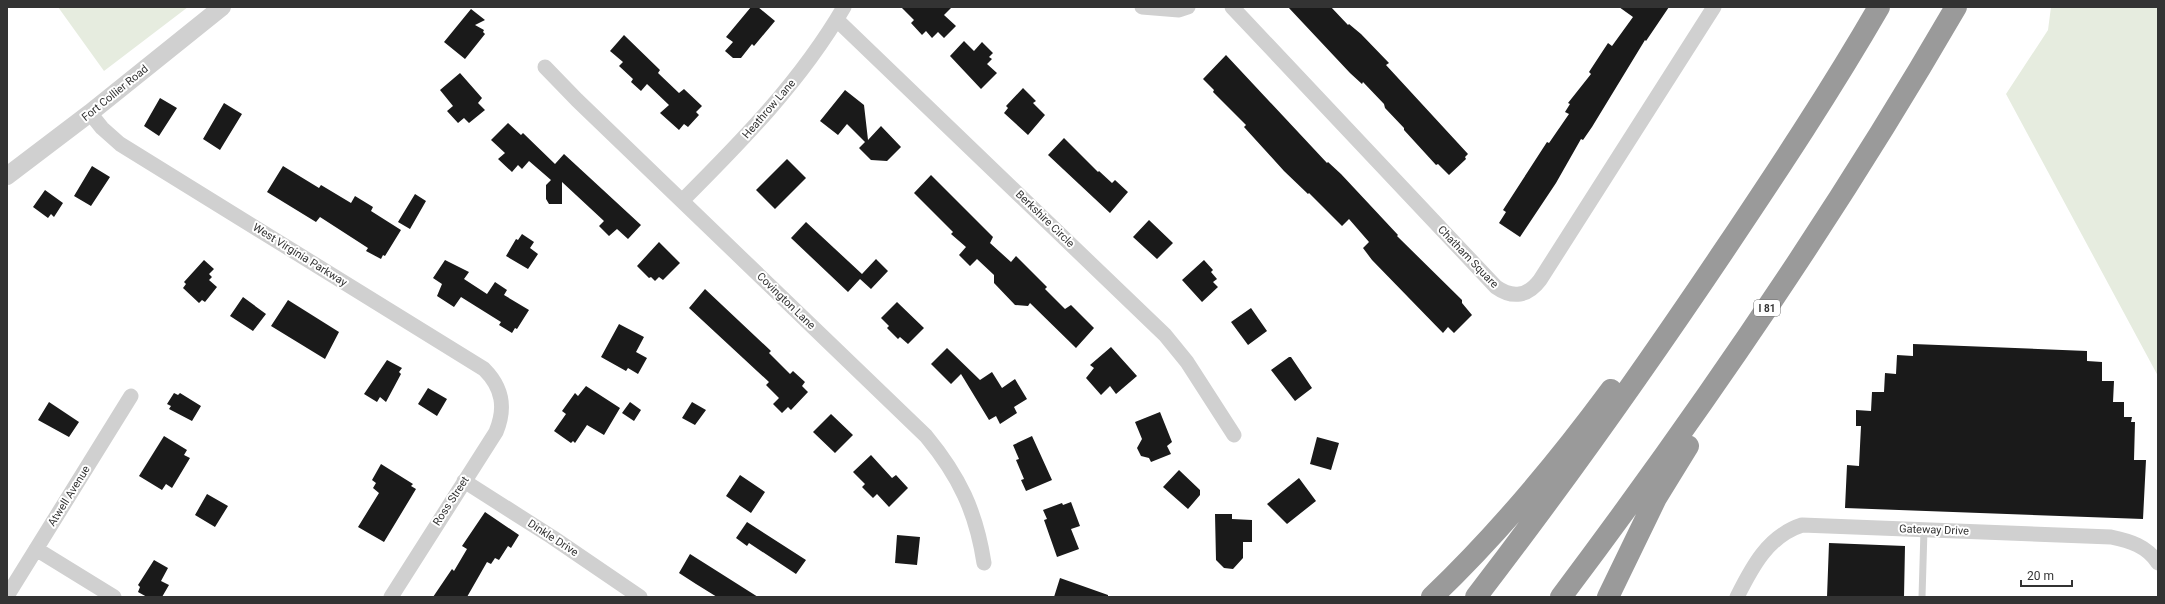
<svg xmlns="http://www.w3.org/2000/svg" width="2165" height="604" font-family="Roboto,sans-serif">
<rect width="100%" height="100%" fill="#fff"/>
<path fill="#e6ecdf" d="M 58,7 L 188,7 L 104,71 Z
M 2051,7 L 2158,7 L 2158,376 L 2006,94 L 2048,30 Z"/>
<path fill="#1a1a1a" d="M 751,7 L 758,7 L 775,21 L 754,46 L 752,44 L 741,58 L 733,58 L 725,51 L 733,42 L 726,37 Z
M 901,7 L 952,7 L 944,15 L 956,26 L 944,38 L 938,32 L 932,38 L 926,31 L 922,35 L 911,23 L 914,20 Z
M 1288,7 L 1331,7 L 1348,25 L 1349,24 L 1361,34 L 1389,63 L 1386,65 L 1468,154 L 1465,157 L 1466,159 L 1449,175 L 1438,164 L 1436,165 L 1404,130 L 1404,128 L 1385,108 L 1384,104 L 1363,82 L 1362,84 L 1350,73 Z
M 1619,7 L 1669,7 L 1646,41 L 1645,40 L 1592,127 L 1583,140 L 1581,139 L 1556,183 L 1520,237 L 1499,223 L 1506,212 L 1503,210 L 1547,142 L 1549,143 L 1569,114 L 1565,112 L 1570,104 L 1568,103 L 1591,74 L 1589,72 L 1608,43 L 1612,46 L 1633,17 Z
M 471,9 L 485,20 L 475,25 L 484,30 L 483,32 L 485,34 L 465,59 L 444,42 Z
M 624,35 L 660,70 L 658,73 L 679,93 L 684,89 L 702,106 L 696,112 L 699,115 L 688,127 L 684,124 L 679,130 L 660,113 L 669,105 L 647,84 L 641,91 L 631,82 L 633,79 L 619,66 L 623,62 L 610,51 Z
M 964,41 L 974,51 L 982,42 L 993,53 L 989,57 L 992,59 L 987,64 L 997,73 L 981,89 L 950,56 Z
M 1226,55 L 1327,163 L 1328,162 L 1341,174 L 1398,235 L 1397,236 L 1462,300 L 1462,303 L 1472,315 L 1454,333 L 1448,327 L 1443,333 L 1372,260 L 1363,248 L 1369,242 L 1349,219 L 1342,226 L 1309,193 L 1308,194 L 1284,171 L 1244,127 L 1246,125 L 1213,92 L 1214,90 L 1203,79 Z
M 460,73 L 482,98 L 478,103 L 485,110 L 469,123 L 464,118 L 458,123 L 447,111 L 453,106 L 440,90 Z
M 1023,88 L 1036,101 L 1033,103 L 1045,115 L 1028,135 L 1004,113 L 1008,108 L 1006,106 Z
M 845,90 L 864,105 L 868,140 L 881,126 L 901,147 L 887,161 L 871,160 L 859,148 L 865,142 L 847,124 L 838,135 L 820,121 Z
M 160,98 L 177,108 L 159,136 L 144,126 Z
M 224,103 L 242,114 L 220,150 L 203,139 Z
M 508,123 L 521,135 L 523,133 L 555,164 L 564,154 L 641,225 L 628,239 L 617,229 L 609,236 L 599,226 L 604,221 L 562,182 L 562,204 L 549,204 L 546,199 L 546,185 L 551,180 L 529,161 L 522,169 L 518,165 L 512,172 L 498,159 L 505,153 L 491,140 Z
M 1064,138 L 1098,172 L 1099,171 L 1112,183 L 1115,180 L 1128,192 L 1110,213 L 1048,155 Z
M 787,159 L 806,178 L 775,209 L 756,190 Z
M 92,166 L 110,177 L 91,206 L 74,196 Z
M 283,166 L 319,188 L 321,185 L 351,203 L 355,196 L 373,207 L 371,211 L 401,230 L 385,256 L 383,255 L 381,259 L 366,251 L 368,248 L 320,217 L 316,222 L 267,192 Z
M 931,175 L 993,237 L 990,243 L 1011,262 L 1016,256 L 1047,287 L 1045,289 L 1065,309 L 1071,305 L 1094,328 L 1076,348 L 1030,303 L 1028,306 L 1015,305 L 994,283 L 994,275 L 977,259 L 970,266 L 959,255 L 966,247 L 951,234 L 953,232 L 914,193 Z
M 45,190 L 63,203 L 54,217 L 51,214 L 48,218 L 33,207 Z
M 415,194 L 426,201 L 410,229 L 398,222 Z
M 1149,220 L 1173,243 L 1157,259 L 1133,237 Z
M 806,222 L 862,274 L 876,259 L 888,271 L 871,289 L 860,279 L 848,292 L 791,238 Z
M 522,234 L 534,242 L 530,248 L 538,254 L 528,269 L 506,256 L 516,239 L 518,240 Z
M 659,242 L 680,263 L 663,280 L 659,277 L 655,281 L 651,277 L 649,278 L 637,266 Z
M 204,260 L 214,269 L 209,274 L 212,277 L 209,280 L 217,287 L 205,302 L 202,300 L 199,303 L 183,288 L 186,284 L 184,282 Z
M 445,260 L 469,272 L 464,279 L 487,294 L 495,282 L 507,290 L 504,295 L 529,310 L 517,329 L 515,328 L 512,333 L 499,325 L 501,322 L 461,297 L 454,307 L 437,296 L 442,284 L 433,278 Z
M 1204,260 L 1213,270 L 1211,272 L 1217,279 L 1213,282 L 1218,287 L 1202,302 L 1182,280 Z
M 705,289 L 771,351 L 769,353 L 790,374 L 793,371 L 805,382 L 802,386 L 808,392 L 791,410 L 788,407 L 782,413 L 773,404 L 779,398 L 766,385 L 769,382 L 689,308 Z
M 243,297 L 266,314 L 253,331 L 230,316 Z
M 288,300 L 339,332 L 325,359 L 271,326 Z
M 897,302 L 924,328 L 908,344 L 900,337 L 898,339 L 887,328 L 889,326 L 881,318 Z
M 1251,308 L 1267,331 L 1248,345 L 1231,322 Z
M 619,324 L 644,337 L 636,352 L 647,358 L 638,374 L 628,368 L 626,371 L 601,357 Z
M 1913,344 L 2087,351 L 2087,361 L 2102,362 L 2102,381 L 2114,381 L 2113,402 L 2124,402 L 2124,417 L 2132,417 L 2131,422 L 2135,422 L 2134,460 L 2146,460 L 2143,519 L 1845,508 L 1847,465 L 1859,466 L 1861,426 L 1856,426 L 1856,410 L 1871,411 L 1872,392 L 1884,392 L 1885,373 L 1896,374 L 1897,355 L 1913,356 Z
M 1111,347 L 1137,376 L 1116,394 L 1110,386 L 1101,395 L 1086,378 L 1094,368 L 1090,365 Z
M 947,348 L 980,380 L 992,372 L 1002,388 L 1015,379 L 1027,399 L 1014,407 L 1017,413 L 1000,424 L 996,416 L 989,420 L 961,374 L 951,384 L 931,364 Z
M 1289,357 L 1291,357 L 1312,388 L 1295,401 L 1271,370 Z
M 387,360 L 402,368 L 399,372 L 401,374 L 386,402 L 380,397 L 377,402 L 364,394 Z
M 586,386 L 620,408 L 604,435 L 587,425 L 575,443 L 573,441 L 571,443 L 554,431 L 566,414 L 562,411 L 575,393 L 578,396 Z
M 428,388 L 447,399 L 437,416 L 418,404 Z
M 174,393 L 178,395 L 180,393 L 201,406 L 192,421 L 169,409 L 171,406 L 167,404 Z
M 49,402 L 79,422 L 69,437 L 38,420 Z
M 630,402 L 641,410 L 634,421 L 622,413 Z
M 692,402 L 706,410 L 695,425 L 682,418 Z
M 1160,412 L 1172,442 L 1167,446 L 1171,454 L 1151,462 L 1149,458 L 1141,456 L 1137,448 L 1142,439 L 1135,422 Z
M 831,414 L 853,435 L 835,453 L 813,432 Z
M 164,436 L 187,450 L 184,455 L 190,458 L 172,488 L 166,484 L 162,490 L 139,476 Z
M 1032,436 L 1052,480 L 1026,491 L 1021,480 L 1024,479 L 1016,460 L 1019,459 L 1013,445 Z
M 1317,437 L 1339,443 L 1331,470 L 1310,464 Z
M 871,455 L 892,478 L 896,475 L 908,488 L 889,507 L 877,494 L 873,498 L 862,487 L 865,484 L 853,472 Z
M 381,464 L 413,484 L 411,486 L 416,489 L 384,542 L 358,527 L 379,493 L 373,488 L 376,483 L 372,480 Z
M 1179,470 L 1200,490 L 1200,495 L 1188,509 L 1163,487 Z
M 740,475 L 765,492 L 751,513 L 726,496 Z
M 1299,478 L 1316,501 L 1287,524 L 1267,504 Z
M 207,494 L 228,506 L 215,527 L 195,515 Z
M 1071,502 L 1080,526 L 1071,529 L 1079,549 L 1057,557 L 1044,520 L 1047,519 L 1043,510 L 1062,503 L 1063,505 Z
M 485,512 L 519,535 L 511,548 L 508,546 L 499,560 L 495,558 L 491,564 L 487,562 L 467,597 L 433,597 L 452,569 L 454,571 L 467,549 L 462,546 Z
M 1215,514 L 1232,514 L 1232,519 L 1252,520 L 1252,542 L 1243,542 L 1243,558 L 1233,569 L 1224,568 L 1216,560 Z
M 747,522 L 806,560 L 796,574 L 749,543 L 747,546 L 736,538 Z
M 897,535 L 920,537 L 917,565 L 895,563 Z
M 1829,543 L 1905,546 L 1904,597 L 1827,597 Z
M 690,554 L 758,597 L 717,597 L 696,584 L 679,573 Z
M 154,560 L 168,568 L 161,581 L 169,585 L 162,597 L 147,597 L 138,592 L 140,587 L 138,585 Z
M 1060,578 L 1108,595 L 1108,597 L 1054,597 Z"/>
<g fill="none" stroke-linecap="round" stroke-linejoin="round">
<path stroke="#d0d0d0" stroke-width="7" d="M 1922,597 L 1924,530"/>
<path stroke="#d0d0d0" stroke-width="15" d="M 1142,7 L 1179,10 L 1188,7
M 1232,7 L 1496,287 C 1513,299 1528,296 1540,280 L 1714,7
M 837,20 L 1165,335 L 1187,362 L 1234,435
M 545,67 L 577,100 L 926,436 C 959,476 976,511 984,563
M 90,113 L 102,128 L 120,144 L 484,369 C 503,388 506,408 496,432 L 391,597
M 682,201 C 742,141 801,81 844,7
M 464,481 L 552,537 L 640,597
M 36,549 L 114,597
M 7,596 L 131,396
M 1737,597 C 1752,567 1768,536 1802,525 L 2111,537 C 2130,541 2147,546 2158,563"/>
<path stroke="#d0d0d0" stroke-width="18" d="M 7,176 L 90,113 L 222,7"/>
<path stroke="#9a9a9a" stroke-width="22" d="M 1432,597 C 1498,534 1557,463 1611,390
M 1476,597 C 1563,484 1645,368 1725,249 C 1778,170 1831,90 1879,7
M 1561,597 C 1703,408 1837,212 1956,7
M 1608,597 L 1656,498 L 1688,446"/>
</g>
<g text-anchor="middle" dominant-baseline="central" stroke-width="4" stroke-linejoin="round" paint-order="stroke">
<rect fill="#fff" stroke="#707070" stroke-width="1" x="1754" y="300" width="26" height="16" rx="3"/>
<g font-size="10" font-weight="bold" fill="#333">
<text x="1767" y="308">I 81</text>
</g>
<g font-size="11" fill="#333" stroke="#fff">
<text transform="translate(115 93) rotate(-39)">Fort Collier Road</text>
<text transform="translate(769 109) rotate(-49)">Heathrow Lane</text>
<text transform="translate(1045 219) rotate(44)">Berkshire Circle</text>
<text transform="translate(300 255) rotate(32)">West Virginia Parkway</text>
<text transform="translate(1468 257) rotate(46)">Chatham Square</text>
<text transform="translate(786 301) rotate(44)">Covington Lane</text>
<text transform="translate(69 496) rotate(-58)">Atwell Avenue</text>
<text transform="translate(451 501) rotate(-57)">Ross Street</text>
<text transform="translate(1934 530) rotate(2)">Gateway Drive</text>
<text transform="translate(553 538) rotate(33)">Dinkle Drive</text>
</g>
</g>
<rect width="2165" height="604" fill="none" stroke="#333333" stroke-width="16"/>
<path d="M2021 580v6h51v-6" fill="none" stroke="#333333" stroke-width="2"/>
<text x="2027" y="580" font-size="12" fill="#333333" stroke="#ffffff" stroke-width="3" paint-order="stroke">20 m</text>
</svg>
